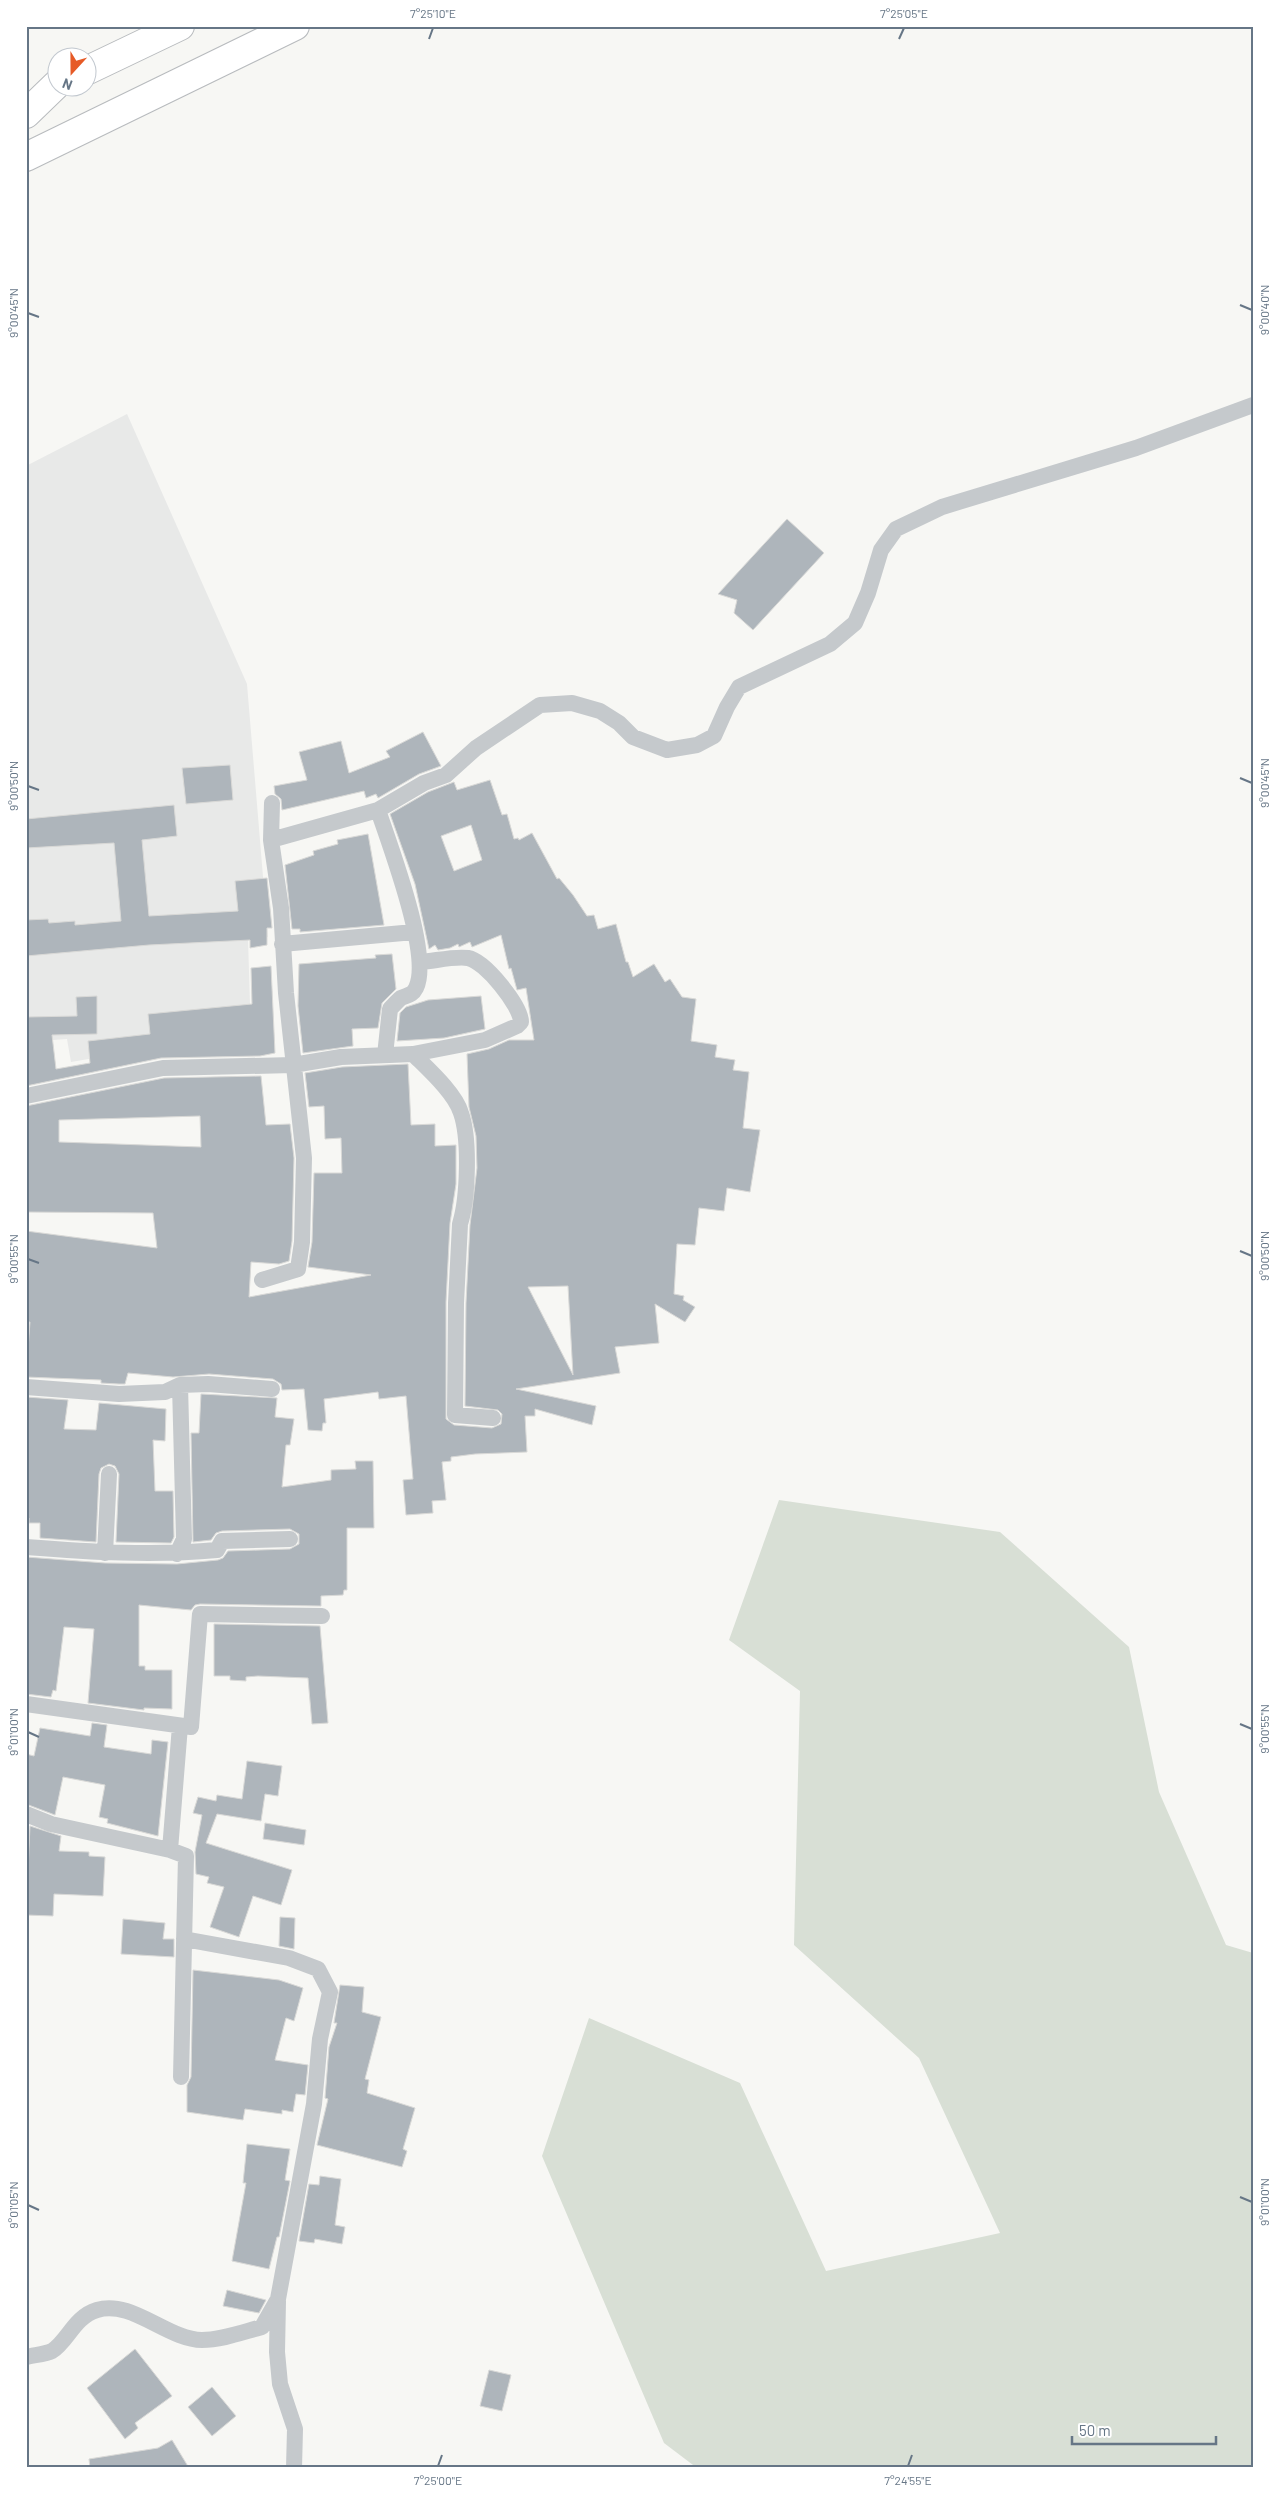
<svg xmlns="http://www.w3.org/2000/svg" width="1279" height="2494" font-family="Barlow,sans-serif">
<rect width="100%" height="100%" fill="#f7f7f4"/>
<path fill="#e8e9e8" d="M 127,414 L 247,684 L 268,937 L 248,939 L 251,1037 L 141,1050 L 71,1062 L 67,1039 L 26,1042 L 26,466 Z"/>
<path fill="#d8dfd5" d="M 779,1500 L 1000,1532 L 1129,1647 L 1159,1792 L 1226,1945 L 1253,1953 L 1253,2468 L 697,2468 L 664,2443 L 542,2156 L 589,2018 L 740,2083 L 826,2271 L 1000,2233 L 919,2058 L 794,1945 L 800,1691 L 729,1640 Z"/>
<path fill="#aeb5bb" stroke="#d9d9d7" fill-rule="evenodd" d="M 787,519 L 824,553 L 753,630 L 734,613 L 737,600 L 718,594 Z
M 423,732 L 441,766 L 419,774 L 378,798 L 376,794 L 366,798 L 364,791 L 282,810 L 281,799 L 275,794 L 274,786 L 307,780 L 299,752 L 341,741 L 349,773 L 390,757 L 386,751 Z
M 230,765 L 233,800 L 186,804 L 182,768 Z
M 490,780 L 502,815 L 507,814 L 514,839 L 518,838 L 519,840 L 532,833 L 557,879 L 559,878 L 573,895 L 587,916 L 594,915 L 598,929 L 616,924 L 626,962 L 628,962 L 633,977 L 654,964 L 665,982 L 670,979 L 682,997 L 696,999 L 691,1041 L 717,1045 L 715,1057 L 735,1060 L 733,1070 L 749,1072 L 743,1128 L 760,1130 L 750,1192 L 727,1188 L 724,1211 L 699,1208 L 695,1245 L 677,1244 L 674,1294 L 684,1296 L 683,1300 L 695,1307 L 685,1322 L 655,1304 L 659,1343 L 615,1347 L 620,1373 L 516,1389 L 596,1406 L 592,1425 L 535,1409 L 535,1416 L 525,1416 L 527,1452 L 475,1454 L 451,1457 L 451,1461 L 442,1462 L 446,1500 L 432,1501 L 433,1513 L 406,1515 L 403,1480 L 413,1479 L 406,1396 L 379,1399 L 378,1392 L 324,1399 L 326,1423 L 323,1423 L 322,1431 L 308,1430 L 304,1389 L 282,1390 L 281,1384 L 273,1379 L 209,1374 L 173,1377 L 128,1373 L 125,1384 L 119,1384 L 101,1383 L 101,1380 L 26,1377 L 30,1322 L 26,1322 L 26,1231 L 157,1248 L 153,1213 L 26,1212 L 26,1106 L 164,1078 L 261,1076 L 266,1125 L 290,1124 L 294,1158 L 292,1241 L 289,1261 L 279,1264 L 251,1262 L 249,1297 L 371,1275 L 308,1267 L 312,1242 L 314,1173 L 342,1173 L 341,1138 L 325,1139 L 324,1106 L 309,1107 L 305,1073 L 342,1067 L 408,1064 L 411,1125 L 435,1124 L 435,1146 L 456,1145 L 456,1184 L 450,1223 L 446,1302 L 446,1419 L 454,1425 L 492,1428 L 501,1424 L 502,1414 L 498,1410 L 465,1406 L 466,1303 L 470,1225 L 477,1168 L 476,1136 L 469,1107 L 467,1054 L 489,1049 L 509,1040 L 534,1040 L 526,988 L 517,990 L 511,968 L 509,969 L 501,935 L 472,947 L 470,942 L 459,947 L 458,944 L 450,948 L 438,950 L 435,945 L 429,949 L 415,884 L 390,814 L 428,792 L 454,782 L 457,790 ZM 471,825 L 482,860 L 454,871 L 441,836 ZM 200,1116 L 201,1147 L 59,1142 L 59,1120 ZM 568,1286 L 573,1375 L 528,1287 Z
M 174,805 L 177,836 L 142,840 L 149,916 L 238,911 L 235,881 L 267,878 L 272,928 L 267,928 L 267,945 L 250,948 L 250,940 L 149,945 L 26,956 L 26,920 L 48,919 L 49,923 L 75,921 L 75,925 L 121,921 L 114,843 L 26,848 L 26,819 Z
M 368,834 L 384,925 L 300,932 L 300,929 L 292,929 L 285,865 L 314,855 L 313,851 L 338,844 L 337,840 Z
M 392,954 L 396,989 L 382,1003 L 378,1028 L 352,1029 L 353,1046 L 303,1053 L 298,1006 L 299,964 L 376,958 L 375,955 Z
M 271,966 L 275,1053 L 260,1056 L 161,1058 L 26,1086 L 26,1017 L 77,1016 L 76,997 L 97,996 L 97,1034 L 52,1035 L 56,1069 L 90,1063 L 88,1041 L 150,1034 L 148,1014 L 252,1004 L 251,968 Z
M 481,996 L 485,1029 L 444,1038 L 397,1041 L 400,1013 L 406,1007 L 428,1000 Z
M 201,1394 L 277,1398 L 275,1417 L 294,1419 L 290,1445 L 286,1445 L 282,1487 L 331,1480 L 331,1470 L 356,1469 L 355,1461 L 373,1461 L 374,1528 L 347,1528 L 347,1590 L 344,1590 L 343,1595 L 321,1596 L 321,1606 L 200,1604 L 195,1605 L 191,1610 L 139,1605 L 139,1666 L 145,1666 L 145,1670 L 172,1670 L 172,1709 L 144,1708 L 144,1710 L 88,1703 L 94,1629 L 64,1627 L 56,1691 L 53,1690 L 51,1697 L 26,1694 L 26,1557 L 105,1563 L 177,1564 L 218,1560 L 223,1558 L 228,1551 L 290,1549 L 299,1544 L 299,1534 L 290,1529 L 222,1531 L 216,1533 L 211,1540 L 193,1542 L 191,1433 L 199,1433 Z
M 26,1397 L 68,1400 L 64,1429 L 96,1430 L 99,1403 L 166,1409 L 165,1441 L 153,1440 L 155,1491 L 173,1491 L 174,1537 L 171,1543 L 116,1542 L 119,1474 L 115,1466 L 109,1464 L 101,1468 L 99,1474 L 96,1542 L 40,1538 L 40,1523 L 29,1523 L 29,1518 L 26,1518 Z
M 214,1624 L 320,1626 L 328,1723 L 312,1724 L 308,1678 L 258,1676 L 246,1677 L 246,1681 L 230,1680 L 230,1676 L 214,1676 Z
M 92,1723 L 107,1725 L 104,1747 L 151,1754 L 152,1740 L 168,1742 L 158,1836 L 107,1823 L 108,1819 L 99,1817 L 105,1785 L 63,1777 L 55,1815 L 26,1804 L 26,1754 L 34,1756 L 40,1728 L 90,1736 Z
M 247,1761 L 282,1766 L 278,1796 L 265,1794 L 261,1821 L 217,1814 L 206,1843 L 292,1870 L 281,1905 L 253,1896 L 239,1937 L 210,1927 L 224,1887 L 207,1883 L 209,1877 L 196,1874 L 195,1852 L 202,1815 L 193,1813 L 198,1797 L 216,1801 L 217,1795 L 242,1799 Z
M 265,1823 L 306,1830 L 304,1845 L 263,1839 Z
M 30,1826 L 61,1836 L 59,1851 L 89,1852 L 89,1856 L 105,1857 L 103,1896 L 54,1894 L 53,1916 L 26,1915 Z
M 280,1917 L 295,1918 L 294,1949 L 279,1946 Z
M 123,1919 L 165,1923 L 163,1939 L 174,1939 L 174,1957 L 121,1954 Z
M 193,1970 L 279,1980 L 303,1988 L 294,2021 L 286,2018 L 275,2060 L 308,2065 L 305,2095 L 296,2094 L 293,2112 L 282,2110 L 282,2114 L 245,2109 L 243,2120 L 187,2112 L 187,2085 L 191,2077 Z
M 340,1985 L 364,1987 L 362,2012 L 381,2017 L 365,2079 L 369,2080 L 367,2093 L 415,2108 L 403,2149 L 407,2151 L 402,2167 L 317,2145 L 328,2099 L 325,2098 L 329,2047 L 337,2023 L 334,2023 Z
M 247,2144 L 290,2149 L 285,2180 L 290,2181 L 279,2237 L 277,2237 L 269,2269 L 232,2261 L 246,2183 L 243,2183 Z
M 320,2176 L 341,2179 L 335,2225 L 345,2227 L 342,2244 L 315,2239 L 314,2243 L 299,2241 L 309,2184 L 319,2185 Z
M 227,2290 L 266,2300 L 259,2313 L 223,2306 Z
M 135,2349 L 172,2396 L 135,2423 L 138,2428 L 125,2439 L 87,2388 Z
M 489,2370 L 511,2375 L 502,2411 L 480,2406 Z
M 212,2387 L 236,2416 L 212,2436 L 188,2407 Z
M 172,2440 L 189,2468 L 90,2468 L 89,2459 L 158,2448 Z"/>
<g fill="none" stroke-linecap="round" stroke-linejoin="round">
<defs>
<path id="highway" d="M 88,70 L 180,26
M 26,114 L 56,85
M 26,157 L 295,26"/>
</defs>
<use href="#highway" stroke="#b8bbbe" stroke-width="30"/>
<path stroke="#c5c9cc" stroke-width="16" d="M 378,810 C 390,846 432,956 416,988 C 412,996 407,995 401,998 C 397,1001 393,1006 390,1009 L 385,1055
M 271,840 L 378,810 L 424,783 L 446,775 L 476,748 L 540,705 L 572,703 L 600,711 L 619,723 L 633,737 L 667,750 L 697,745 L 714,736 L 727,707 L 739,687 L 830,644 L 855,623 L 868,593 L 881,550 L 896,529 L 942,507 L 1136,448 L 1253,405
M 282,944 L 414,932
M 413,1054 C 428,1069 455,1093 461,1113 C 470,1139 468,1198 460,1224 L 456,1303 L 455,1415 L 493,1418
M 26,1096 L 163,1068 L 293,1065 L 341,1057 L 413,1054 L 485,1040 L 517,1026 L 521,1022 C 521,1006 485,961 468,958 C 454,956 435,961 421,962
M 262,1280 L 298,1269 L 302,1242 L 304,1158 L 286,993 L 281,908 L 271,840 L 272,803
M 26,1387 L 119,1394 L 165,1392 L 180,1385 L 208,1384 L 272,1389
M 26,1547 C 90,1552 153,1556 217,1550 L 222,1541 L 290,1539
M 105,1553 L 109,1474
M 177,1554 L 184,1539 L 180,1385
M 26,1704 L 191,1727 L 200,1614 L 322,1616
M 26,1814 L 51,1824 L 170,1850 L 180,1726
M 170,1850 L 186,1856 L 181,2077
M 278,2301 L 277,2352 L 280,2384 L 295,2429 L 294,2468
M 26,2357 C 34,2355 46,2354 52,2351 C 68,2341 74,2317 97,2310 C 131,2299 168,2340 202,2340 C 222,2340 243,2332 262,2327 L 278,2299 L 314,2104 L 320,2039 L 330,1992 L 318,1969 L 289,1958 L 184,1939"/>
<use href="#highway" stroke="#fff" stroke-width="28"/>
</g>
<path fill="none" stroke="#667686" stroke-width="2" d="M 429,39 L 433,28M 899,39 L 904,28M 1240,305 L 1252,310M 28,313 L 39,317M 1240,778 L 1252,783M 28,786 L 39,790M 1240,1251 L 1252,1256M 28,1259 L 39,1263M 1240,1724 L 1252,1729M 28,1732 L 39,1737M 1240,2197 L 1252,2202M 28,2205 L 39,2210M 438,2466 L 442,2455M 908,2466 L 912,2455"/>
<rect width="1279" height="2494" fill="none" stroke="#ffffff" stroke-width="55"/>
<g transform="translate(72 72) rotate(201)"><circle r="24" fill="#ffffff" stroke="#c2c8cf"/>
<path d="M0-4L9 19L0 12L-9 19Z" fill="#e65a26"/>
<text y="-8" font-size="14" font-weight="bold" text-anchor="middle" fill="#667686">N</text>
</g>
<path d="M1072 2436v8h144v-8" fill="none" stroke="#667686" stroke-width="2.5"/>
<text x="1079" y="2436" font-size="15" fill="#667686" stroke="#ffffff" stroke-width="4" paint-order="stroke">50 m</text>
<rect x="28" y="28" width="1224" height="2438" fill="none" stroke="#667686" stroke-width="2"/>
<g font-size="12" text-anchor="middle" fill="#667686">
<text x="433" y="18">7°25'10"E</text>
<text x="904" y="18">7°25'05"E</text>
<text transform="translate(1265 310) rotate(-90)" y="4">9°00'40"N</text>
<text transform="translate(14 313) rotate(-90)" y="4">9°00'45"N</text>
<text transform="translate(1265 783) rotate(-90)" y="4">9°00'45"N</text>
<text transform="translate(14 786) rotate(-90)" y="4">9°00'50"N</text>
<text transform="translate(1265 1256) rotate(-90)" y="4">9°00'50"N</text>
<text transform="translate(14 1259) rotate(-90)" y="4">9°00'55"N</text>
<text transform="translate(1265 1729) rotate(-90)" y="4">9°00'55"N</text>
<text transform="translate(14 1732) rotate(-90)" y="4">9°01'00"N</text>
<text transform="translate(1265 2202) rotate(-90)" y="4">9°01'00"N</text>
<text transform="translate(14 2205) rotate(-90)" y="4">9°01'05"N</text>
<text x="438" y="2485">7°25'00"E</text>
<text x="908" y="2485">7°24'55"E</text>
</g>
</svg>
